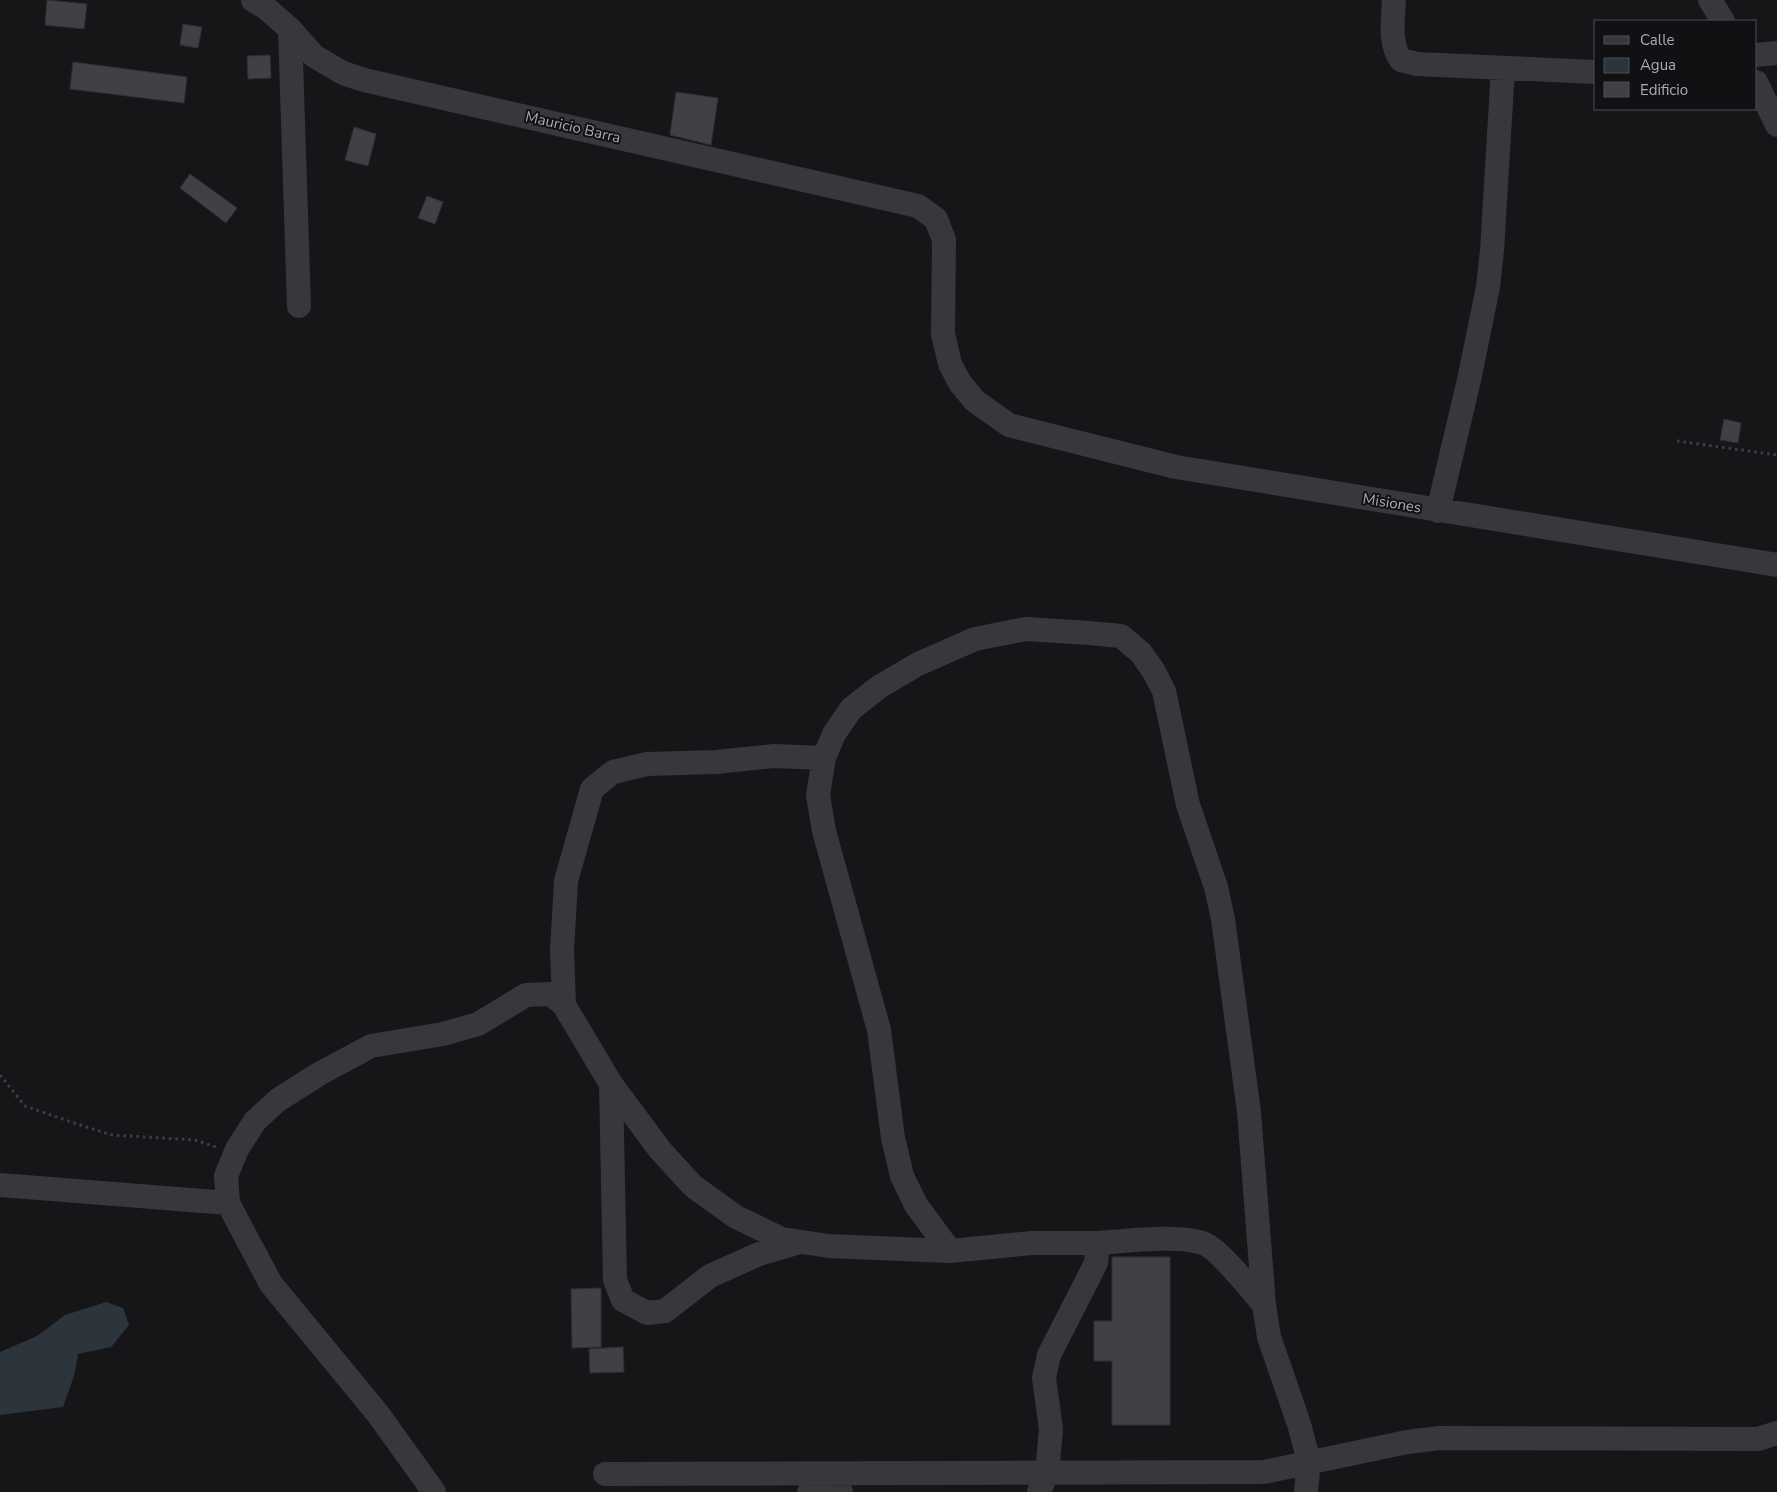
<svg xmlns="http://www.w3.org/2000/svg" width="1777" height="1492" font-family="'Nunito Sans',sans-serif">
<rect width="100%" height="100%" fill="#161618"/>
<path fill="#2c353c" d="M 106,1302 L 123,1308 L 129,1325 L 111,1347 L 78,1354 L 74,1376 L 63,1407 L 0,1415 L 0,1352 L 37,1336 L 65,1315 Z"/>
<path fill="#404145" stroke="#303034" d="M 47,0 L 87,4 L 84,29 L 45,25 Z
M 183,24 L 202,27 L 198,48 L 180,45 Z
M 270,55 L 271,78 L 248,79 L 247,56 Z
M 73,62 L 187,77 L 184,103 L 70,89 Z
M 676,92 L 718,98 L 711,145 L 670,135 Z
M 354,127 L 376,134 L 368,166 L 345,160 Z
M 190,174 L 237,208 L 226,223 L 180,188 Z
M 427,196 L 443,202 L 435,224 L 418,218 Z
M 1724,419 L 1741,423 L 1738,443 L 1720,440 Z
M 1112,1257 L 1170,1257 L 1170,1425 L 1112,1425 L 1112,1361 L 1094,1361 L 1094,1321 L 1112,1321 Z
M 601,1288 L 601,1347 L 572,1348 L 571,1289 Z
M 623,1347 L 624,1372 L 590,1373 L 589,1349 Z"/>
<g fill="none" stroke-linecap="round" stroke-linejoin="round">
<path stroke="#3d3f44" stroke-width="3" stroke-dasharray="2.5 4" stroke-linecap="butt" d="M 1677,441 L 1777,455
M 0,1075 L 25,1106 L 77,1124 L 112,1135 L 195,1140 L 216,1147"/>
<path stroke="#37383d" stroke-width="24" d="M 253,0 L 266,8 L 290,29 L 314,56 L 343,73 L 364,80 L 918,206 L 936,219 L 944,240 L 943,334 L 950,364 L 960,383 L 975,401 L 1009,425 L 1176,467 L 1777,565
M 1394,0 C 1393,20 1389,44 1401,60 L 1417,64 L 1596,72
M 1710,0 L 1723,21
M 290,29 L 299,306
M 1756,55 L 1777,53
M 1756,82 L 1777,125
M 1438,511 L 1469,380 L 1488,287 L 1492,250 L 1503,69
M 564,1005 L 562,949 L 566,881 L 592,789 L 613,772 L 647,764 L 716,762 L 774,756 L 824,758
M 611,1084 L 615,1280 L 623,1300 L 647,1313 L 665,1311 L 710,1276 L 759,1254 L 800,1242
M 0,1185 L 228,1203
M 1098,1243 C 1126,1241 1181,1234 1205,1244 C 1221,1251 1252,1291 1264,1305
M 950,1251 L 916,1205 L 902,1176 L 893,1138 L 879,1030 L 824,831 L 818,795 L 824,758 L 834,734 L 851,709 L 879,687 L 918,664 L 975,639 L 1026,629 L 1089,633 L 1121,636 L 1141,653 L 1153,670 L 1164,691 L 1188,805 L 1216,887 L 1223,919 L 1249,1112 L 1264,1305 L 1269,1337 L 1299,1424 L 1309,1462 L 1306,1492
M 605,1474 L 1264,1472 L 1407,1442 L 1439,1438 L 1758,1439 L 1777,1433
M 434,1492 L 378,1414 L 271,1284 L 228,1203 L 226,1176 L 237,1149 L 255,1121 L 278,1100 L 319,1074 L 371,1046 L 443,1034 L 478,1024 L 526,995 L 551,994 L 564,1005 L 611,1084 L 660,1150 L 693,1186 L 736,1217 L 782,1239 L 829,1246 L 950,1251 L 1032,1243 L 1098,1243 L 1096,1263 L 1049,1355 L 1044,1378 L 1051,1429 L 1047,1473 L 1039,1492
M 809,1492 L 824,1490 L 841,1492"/>
</g>
<g text-anchor="middle" dominant-baseline="central" stroke-width="4" stroke-linejoin="round" paint-order="stroke">
<g font-size="15" fill="#a8adb8" stroke="#111113">
<text transform="translate(573 127) rotate(13)">Mauricio Barra</text>
<text transform="translate(1392 503) rotate(9)">Misiones</text>
</g>
</g>
<rect x="1594" y="20" width="162" height="90" fill="#111113" stroke="#4d4f55"/>
<rect x="1604" y="36" width="25" height="8" fill="#37383d" stroke="#4d4f55"/>
<text x="1640" y="45" font-size="15" fill="#a8adb8">Calle</text>
<rect x="1604" y="58" width="25" height="15" fill="#2c353c" stroke="#4d4f55"/>
<text x="1640" y="70" font-size="15" fill="#a8adb8">Agua</text>
<rect x="1604" y="82" width="25" height="15" fill="#404145" stroke="#4d4f55"/>
<text x="1640" y="95" font-size="15" fill="#a8adb8">Edificio</text>
</svg>
